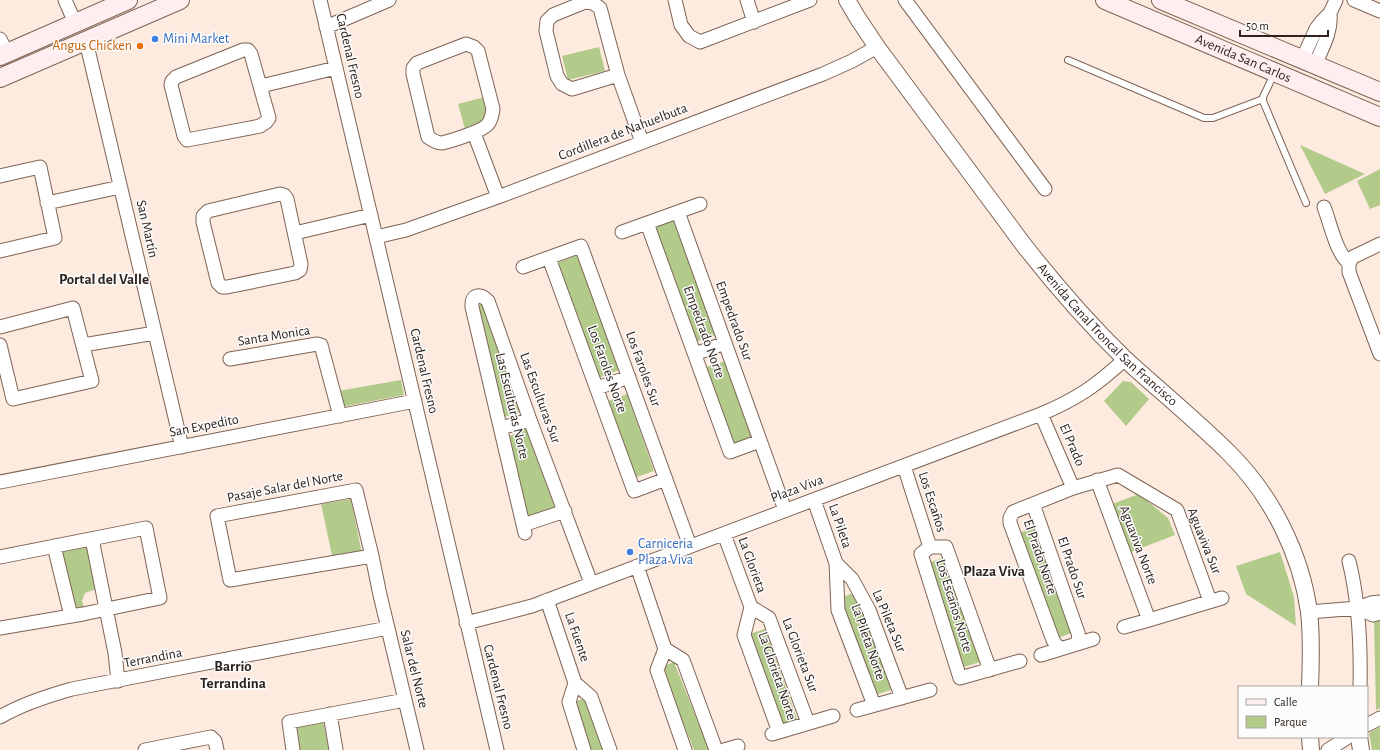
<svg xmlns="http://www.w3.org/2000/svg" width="1380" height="750" font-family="'Alegreya Sans',sans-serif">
<rect width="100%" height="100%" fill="#fdebe0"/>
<path fill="#b2ca8a" d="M 599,47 L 605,71 L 568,80 L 562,56 Z
M 485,97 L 492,122 L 465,129 L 458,104 Z
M 1300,145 L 1365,174 L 1325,194 Z
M 1380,169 L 1380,205 L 1370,209 L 1357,181 Z
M 676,219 L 717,335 L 695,342 L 654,227 Z
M 578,255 L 620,370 L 598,378 L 557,263 Z
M 483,303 L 520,412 L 504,417 L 479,305 Z
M 726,361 L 752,438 L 733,445 L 706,367 Z
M 401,380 L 404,395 L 341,407 L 338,391 Z
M 1123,381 L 1131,382 L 1149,399 L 1126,426 L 1104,401 Z
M 627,394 L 654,471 L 634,478 L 608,401 Z
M 526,429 L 555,508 L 527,517 L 507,437 Z
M 1139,494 L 1168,518 L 1175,535 L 1131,552 L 1112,504 Z
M 351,499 L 362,554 L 333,560 L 321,504 Z
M 1035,527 L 1074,632 L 1058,638 L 1019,533 Z
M 91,546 L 99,588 L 85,593 L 82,601 L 84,607 L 74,607 L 60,552 Z
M 1280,552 L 1294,597 L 1296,626 L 1246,594 L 1236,566 Z
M 943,558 L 980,662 L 964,667 L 927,563 Z
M 856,592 L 891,690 L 875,695 L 840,598 Z
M 1380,618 L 1380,708 L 1376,710 L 1374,621 Z
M 765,629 L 797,719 L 782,724 L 750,634 Z
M 674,662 L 709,750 L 694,750 L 661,667 Z
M 587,698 L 604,750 L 587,750 L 572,702 Z
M 323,721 L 329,750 L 297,750 L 293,727 Z
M 1380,727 L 1380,750 L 1372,750 L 1369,733 Z"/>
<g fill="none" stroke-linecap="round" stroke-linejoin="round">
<defs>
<path id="service" d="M 1068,60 L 1204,118 L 1213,118 L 1263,99
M 1274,74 L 1263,97 L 1263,101 L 1306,203"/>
<path id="minor" d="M 65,0 L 75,23
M 320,0 L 497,750
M 675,0 L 681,25 L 689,36 L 700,42 L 810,0
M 747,0 L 754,22
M 905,0 L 1045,189
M 1354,0 L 1380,11
M 326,27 L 389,0
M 0,39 L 7,53
M 86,41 L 182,447
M 466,44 L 474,47 L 478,51 L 493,109 C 492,114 492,119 488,124 C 483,131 451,141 442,143 C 437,143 432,140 428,137 L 413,74 L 413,68 L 417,63 Z
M 243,50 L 248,50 L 251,54 L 269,118 L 266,122 L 260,126 L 187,140 L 184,136 L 171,85 L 172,81 L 176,77 Z
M 1302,60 L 1316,29 L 1322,21 L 1330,13 L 1336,0
M 1315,65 C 1322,48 1332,32 1330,13
M 618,75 L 572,89 L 562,84 L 557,76 L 546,31 L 547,21 L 553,15 L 585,2 L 593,3 L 600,8 L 618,75 L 642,142
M 261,86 L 336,68
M 474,133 L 498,197
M 0,176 L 40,167 L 55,238 L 0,251
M 280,194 L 284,195 L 287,199 L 301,264 L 300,270 L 295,273 L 227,287 L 222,287 L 218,283 L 203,222 L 203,216 L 208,211 Z
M 47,203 L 120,187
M 1324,207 C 1330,222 1336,253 1349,263
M 678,212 L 785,510
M 647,223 L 730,452 L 760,441
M 622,232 L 700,204
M 295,233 L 371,215
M 376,237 L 406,230 L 498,197 L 823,74 L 852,61 L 877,47
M 549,258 L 634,491 L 666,479
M 1349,263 L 1349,272 L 1380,354
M 1349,263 L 1353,257 L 1380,244
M 523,267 L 581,246 L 690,546
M 0,327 L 73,308 L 92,381 L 13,399 L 0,345
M 83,345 L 155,333
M 695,354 L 725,343
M 230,359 L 317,344 L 321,345 L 340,416
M 597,388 L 629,377
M 1041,414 L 1073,488
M 501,428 L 530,420
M 904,466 L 930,547
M 1097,480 L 1149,620
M 0,482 L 415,401
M 814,500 L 836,563 L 838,610 L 874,705
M 1033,504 L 1078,633 L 1079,638 L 1076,644
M 523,525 L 565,511
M 525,533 L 472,307 C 471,294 480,293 488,301 L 530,420 L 591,583
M 724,534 L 751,607
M 92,539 L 115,653 L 118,681
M 54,546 L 71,616
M 930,547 L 921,554 L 960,678 L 1020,661
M 930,547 L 946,547 L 990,670
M 372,556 L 230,580 L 217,516 L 356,490 L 372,556 L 380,595 L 417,750
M 0,557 L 146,528 L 160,598 L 83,614 L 0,628
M 1349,561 C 1359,602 1361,644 1360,687
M 836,563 L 852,579 L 869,610 L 902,698
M 637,566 L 665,649
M 547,600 L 575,683
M 751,607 L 769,618 L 808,723
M 751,607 L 744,635 L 779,732
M 1358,608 L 1373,615 L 1380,613
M 1309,612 L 1358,608 L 1371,603 L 1380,602
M 466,623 L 532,606 L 1041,414 C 1077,399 1097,385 1125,359
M 1124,627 L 1149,620 L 1222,598
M 1061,648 L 1056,645 L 1053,640 L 1010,523 L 1010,518 L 1013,512 L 1073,488 L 1118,475 L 1177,510 L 1210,601
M 665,649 L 683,660 L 716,750
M 665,649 L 657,670 L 685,750
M 1041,655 L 1093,639
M 575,683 L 591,697 L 610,750
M 575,683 L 569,702 L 584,750
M 857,710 L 930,690
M 330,714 L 336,750
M 0,717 C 22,704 47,696 72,689 L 388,628
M 1367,725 L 1380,718
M 772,734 L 833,716
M 145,750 L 211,737 L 215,741 L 217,750
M 293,750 L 289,722 L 405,700
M 724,750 L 738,746
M 1328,750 L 1348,737"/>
<g id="tertiary">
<path id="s1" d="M 847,0 L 857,17 L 877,47 L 1023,244 C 1055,285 1088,323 1125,359 C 1160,391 1197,421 1230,454 C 1272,496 1301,554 1309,612 C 1312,637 1311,662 1310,687"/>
<path d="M 1310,737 L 1311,750"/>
<path d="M 1359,737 L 1361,750"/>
</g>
<g id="secondary">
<path id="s2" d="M 1105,0 L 1380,117"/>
<path d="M 1161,0 L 1380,92"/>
<path d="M 0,56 L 128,0"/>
<path d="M 0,78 L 180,0"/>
</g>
</defs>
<use href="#service" stroke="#7e6454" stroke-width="8"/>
<use href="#minor" stroke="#7e6454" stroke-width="15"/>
<use href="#tertiary" stroke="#7e6454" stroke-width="18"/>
<use href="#secondary" stroke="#7e6454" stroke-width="20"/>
<use href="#service" stroke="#fff" stroke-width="6"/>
<use href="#minor" stroke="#fff" stroke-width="13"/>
<use href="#tertiary" stroke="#fff" stroke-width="16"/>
<use href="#secondary" stroke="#feeeef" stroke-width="18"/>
</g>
<g fill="#3f7fe0" stroke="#fcfcfc" stroke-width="1.5">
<circle cx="155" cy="39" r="4"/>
<circle cx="630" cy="552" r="4"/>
</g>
<circle fill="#e8710a" stroke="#fcfcfc" stroke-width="1.5" cx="140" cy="46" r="4"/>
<g text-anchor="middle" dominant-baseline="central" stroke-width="3" stroke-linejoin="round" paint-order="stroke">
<g font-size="14" fill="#366cbe" stroke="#fcfcfc" text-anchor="start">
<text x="163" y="39">Mini Market</text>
<text x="638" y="544">Carniceria<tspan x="638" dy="16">Plaza Viva</tspan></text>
</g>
<g font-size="14" fill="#c56008" stroke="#fcfcfc" text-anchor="end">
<text x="132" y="46">Angus Chicken</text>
</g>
<g font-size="14" fill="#2e231d" stroke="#fcfcfc">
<text transform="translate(350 56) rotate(77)">Cardenal Fresno</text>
<text stroke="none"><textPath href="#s2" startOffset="150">Avenida San Carlos</textPath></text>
<text transform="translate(623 132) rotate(-21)">Cordillera de Nahuelbuta</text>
<text transform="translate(147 229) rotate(77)">San Martín</text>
<text transform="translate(734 321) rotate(70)">Empedrado Sur</text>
<text transform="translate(704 332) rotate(70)">Empedrado Norte</text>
<text stroke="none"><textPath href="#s1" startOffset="425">Avenida Canal Troncal San Francisco</textPath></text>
<text transform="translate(274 336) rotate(-9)">Santa Monica</text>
<text transform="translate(607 369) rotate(70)">Los Faroles Norte</text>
<text transform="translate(643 369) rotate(70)">Los Faroles Sur</text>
<text transform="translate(424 371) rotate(77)">Cardenal Fresno</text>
<text transform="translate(540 398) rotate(70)">Las Esculturas Sur</text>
<text transform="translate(512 406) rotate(77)">Las Esculturas Norte</text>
<text transform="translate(204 426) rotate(-11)">San Expedito</text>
<text transform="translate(1072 445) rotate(67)">El Prado</text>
<text transform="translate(285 487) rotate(-11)">Pasaje Salar del Norte</text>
<text transform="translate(797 489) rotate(-21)">Plaza Viva</text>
<text transform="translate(932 502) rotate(72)">Los Escaños</text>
<text transform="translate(840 526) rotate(71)">La Pileta</text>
<text transform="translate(1204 541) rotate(68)">Aguaviva Sur</text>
<text transform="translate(1138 545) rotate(69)">Aguaviva Norte</text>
<text transform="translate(1040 557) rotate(71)">El Prado Norte</text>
<text transform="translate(752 565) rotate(70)">La Glorieta</text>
<text transform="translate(1072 568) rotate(71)">El Prado Sur</text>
<text transform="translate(954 606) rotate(73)">Los Escaños Norte</text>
<text transform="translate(889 621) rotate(67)">La Pileta Sur</text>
<text transform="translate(577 637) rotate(71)">La Fuente</text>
<text transform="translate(868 642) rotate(71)">La Pileta Norte</text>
<text transform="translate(800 655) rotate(69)">La Glorieta Sur</text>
<text transform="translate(153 658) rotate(-11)">Terrandina</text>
<text transform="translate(414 669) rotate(76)">Salar del Norte</text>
<text transform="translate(777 676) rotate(71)">La Glorieta Norte</text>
<text transform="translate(498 687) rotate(76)">Cardenal Fresno</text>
</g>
<g font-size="15" font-weight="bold" fill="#2e231d" stroke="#fcfcfc">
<text x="104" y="279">Portal del Valle</text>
<text x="994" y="571">Plaza Viva</text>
<text x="233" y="666">Barrio<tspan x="233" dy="17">Terrandina</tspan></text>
</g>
</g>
<rect x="1238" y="686" width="130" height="52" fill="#fcfcfc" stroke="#aaa5a3"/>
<rect x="1246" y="699" width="20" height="6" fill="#feeeef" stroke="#aaa5a3"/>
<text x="1274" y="706" font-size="12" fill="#2e231d">Calle</text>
<rect x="1246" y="716" width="20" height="12" fill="#b2ca8a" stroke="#aaa5a3"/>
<text x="1274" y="726" font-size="12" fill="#2e231d">Parque</text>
<path d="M1240 30v6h88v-6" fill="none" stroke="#2e231d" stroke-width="2"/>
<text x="1246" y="30" font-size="12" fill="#2e231d" stroke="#fcfcfc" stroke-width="3" paint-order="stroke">50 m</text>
</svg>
